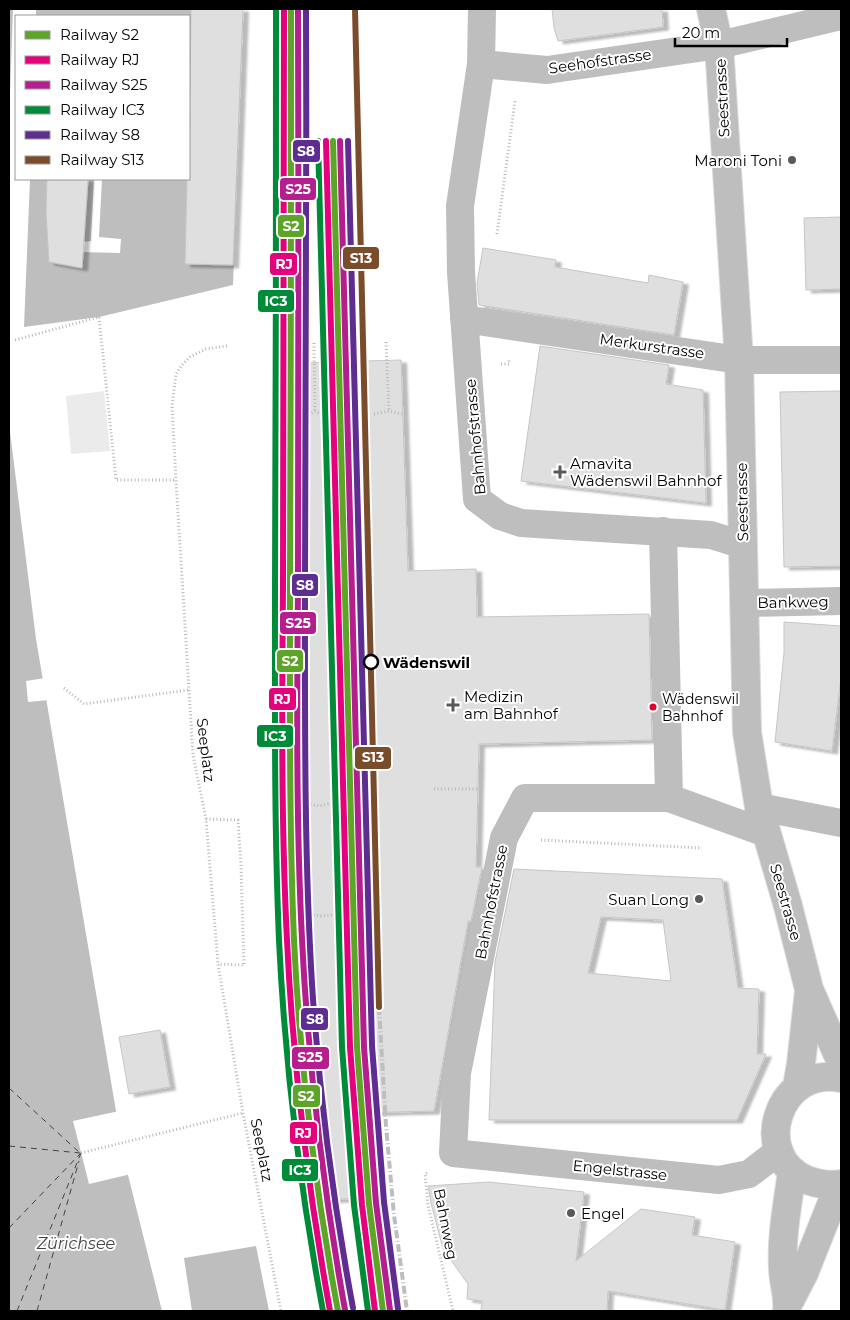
<svg xmlns="http://www.w3.org/2000/svg" width="850" height="1320" font-family="Montserrat,sans-serif">
<defs>
<filter id="shadow"><feDropShadow dx="5.5" dy="3" stdDeviation="1" flood-color="#0004"/></filter>
</defs>
<rect width="100%" height="100%" fill="#fff"/>
<path fill="#ebebeb" d="M 104,391 L 110,451 L 71,454 L 66,396 Z"/>
<path fill="#bebebe" d="M 9,9 L 13,9 L 9,121 Z
M 36,9 L 243,9 L 233,285 L 99,317 L 24,327 L 30,179 L 189,179 L 189,16 L 36,16 Z
M 9,424 L 36,639 L 116,1111 L 128,1175 L 162,1311 L 9,1311 Z
M 256,1246 L 269,1311 L 192,1311 L 184,1258 Z"/>
<path fill="#fff" d="M 94,179 L 102,179 L 99,237 L 121,239 L 120,253 L 80,252 L 82,242 L 91,241 Z
M 45,678 L 49,700 L 28,702 L 26,681 Z
M 119,1111 L 131,1174 L 89,1184 L 73,1121 Z"/>
<g fill="none" stroke-linecap="round" stroke-linejoin="round">
<path stroke="#434343" stroke-width="1" stroke-dasharray="6 5" stroke-linecap="butt" d="M 9,1088 L 80,1153
M 9,1146 L 80,1153
M 9,1228 L 80,1154
M 17,1311 L 81,1153
M 37,1311 L 79,1161"/>
</g>
<path fill="#dfdfdf" stroke="#c6c6c6" fill-rule="evenodd" filter="url(#shadow)" d="M 191,9 L 243,9 L 233,265 L 185,264 L 187,179 L 189,179 Z
M 552,9 L 662,9 L 663,27 L 558,41 L 554,28 Z
M 47,179 L 88,179 L 82,268 L 49,262 L 46,213 Z
M 841,217 L 841,289 L 806,290 L 804,218 Z
M 483,248 L 556,260 L 555,267 L 648,283 L 649,275 L 683,282 L 674,335 L 479,305 L 477,283 Z
M 540,346 L 669,365 L 666,384 L 703,390 L 706,503 L 521,481 Z
M 401,360 L 408,571 L 476,569 L 477,617 L 649,614 L 652,740 L 479,744 L 476,867 L 482,867 L 471,921 L 468,921 L 434,1111 L 353,1113 L 360,1198 L 328,1200 L 311,1059 L 302,914 L 299,795 L 298,363 Z
M 841,391 L 841,566 L 784,567 L 780,392 Z
M 784,622 L 841,626 L 841,677 L 832,751 L 775,742 L 784,653 Z
M 514,869 L 722,879 L 738,988 L 759,989 L 757,1054 L 766,1054 L 737,1120 L 489,1120 L 495,962 ZM 601,917 L 663,920 L 671,981 L 588,973 Z
M 160,1030 L 170,1087 L 129,1094 L 119,1037 Z
M 489,1182 L 584,1192 L 576,1261 L 641,1209 L 695,1217 L 692,1235 L 735,1242 L 725,1310 L 608,1291 L 607,1311 L 481,1311 L 482,1301 L 467,1299 L 468,1284 L 443,1249 L 431,1203 L 428,1186 Z"/>
<g fill="none" stroke-linecap="round" stroke-linejoin="round">
<defs>
<path id="major" d="M 711,9 L 719,45 L 739,360 L 747,732 L 759,807 L 788,906 L 809,989 L 841,1062
M 841,1078 C 778,1065 749,1156 807,1180 C 818,1184 830,1186 841,1184
M 797,1087 L 801,1064 L 809,991
M 788,1304 L 804,1273 L 839,1185
M 787,1311 C 789,1297 783,1283 783,1268 C 781,1236 788,1203 792,1171"/>
</defs>
<use href="#major" stroke="#dbdbdb" stroke-width="30"/>
<path stroke="#b9b9b9" stroke-width="3" stroke-dasharray="1 2.5" stroke-linecap="butt" d="M 497,234 L 515,101
M 15,340 L 99,317 L 116,480 L 176,480
M 386,342 L 389,411
M 314,343 L 315,411
M 227,346 L 206,349 L 190,357 L 182,365 L 176,374 L 172,406 L 176,480 L 193,755 L 206,819 L 218,964 L 243,1113 L 281,1311
M 501,364 L 509,364 L 509,358
M 374,414 L 389,411 L 402,414
M 300,421 L 315,411 L 330,419
M 64,688 L 84,704 L 189,690
M 434,789 L 478,789
M 300,803 L 320,806 L 339,801
M 206,819 L 238,820 L 241,864 L 244,965 L 218,964
M 541,840 L 702,848
M 303,914 L 322,916 L 341,914
M 81,1153 L 243,1113
M 427,1173 L 425,1174 L 428,1205 L 453,1311"/>
<path stroke="#bebebe" stroke-width="28" d="M 482,9 L 481,64 L 460,206 L 461,272 L 477,499 L 500,516 L 521,523 L 711,535 L 743,545
M 481,64 L 547,70 L 719,45 L 841,16
M 464,319 L 739,360 L 841,360
M 663,531 L 669,798
M 744,603 L 841,601
M 759,807 L 841,823
M 766,833 L 669,798 L 525,798 L 504,838 L 457,1073 L 453,1153 L 719,1180 L 749,1174 L 779,1151"/>
<use href="#major" stroke="#bebebe" stroke-width="28"/>
<path stroke="#bebebe" stroke-width="4" stroke-dasharray="8 2.5 1 2.5" stroke-linecap="butt" d="M 379,1007 L 386,1126 L 394,1215 L 407,1311"/>
<defs>
<path id="rail-1" d="M 291,9 C 292,201 290,394 290,586 C 290,704 289,822 294,940 C 300,1065 315,1188 338,1311
M 333,141 L 357,1047 L 369,1204 L 383,1311"/>
<path id="rail-2" d="M 284,9 C 284,201 283,394 283,586 C 282,704 281,822 287,940 C 293,1065 308,1189 330,1311
M 326,141 L 350,1047 L 362,1205 L 375,1311"/>
<path id="rail-3" d="M 298,9 C 299,201 298,393 298,585 C 297,703 296,821 302,939 C 308,1064 323,1187 345,1310
M 340,141 L 364,1047 L 376,1203 L 390,1310"/>
<path id="rail-4" d="M 276,9 C 277,201 275,394 275,586 C 275,704 274,822 279,940 C 285,1065 300,1189 323,1311
M 318,141 L 342,1047 L 354,1205 L 368,1311"/>
<path id="rail-5" d="M 306,9 C 307,201 305,393 305,585 C 305,718 304,851 312,984 C 319,1093 333,1201 353,1308
M 348,141 L 372,1046 L 384,1202 L 398,1309"/>
<path id="rail-6" d="M 355,9 L 379,1007"/>
</defs>
<use href="#rail-1" stroke="#fff" stroke-width="10"/>
<use href="#rail-2" stroke="#fff" stroke-width="10"/>
<use href="#rail-3" stroke="#fff" stroke-width="10"/>
<use href="#rail-4" stroke="#fff" stroke-width="10"/>
<use href="#rail-5" stroke="#fff" stroke-width="10"/>
<use href="#rail-6" stroke="#fff" stroke-width="10"/>
<use href="#rail-1" stroke="#5da526" stroke-width="6"/>
<use href="#rail-2" stroke="#e5007d" stroke-width="6"/>
<use href="#rail-3" stroke="#b41e8e" stroke-width="6"/>
<use href="#rail-4" stroke="#008b39" stroke-width="6"/>
<use href="#rail-5" stroke="#5e2d91" stroke-width="6"/>
<use href="#rail-6" stroke="#7a4c29" stroke-width="6"/>
</g>
<g fill="#595959" stroke="#fff" stroke-width="2">
<circle cx="792" cy="160" r="5"/>
<path d="M557.5 464.5h5v5h5v5h-5v5h-5v-5h-5v-5h5z"/>
<path d="M450.5 697.5h5v5h5v5h-5v5h-5v-5h-5v-5h5z"/>
<circle cx="699" cy="899" r="5"/>
<circle cx="571" cy="1213" r="5"/>
</g>
<circle fill="#fff" stroke="#000" stroke-width="2.5" cx="371" cy="662" r="7"/>
<circle fill="#e4002b" stroke="#fff" stroke-width="2" cx="653" cy="707" r="4.5"/>
<g text-anchor="middle" dominant-baseline="central" stroke-width="4" stroke-linejoin="round" paint-order="stroke">
<g font-size="14" fill="#000" stroke="#fff" text-anchor="start">
<text x="662" y="699">Wädenswil<tspan x="662" dy="17">Bahnhof</tspan></text>
</g>
<g font-size="15" fill="#000" stroke="#fff">
<text transform="translate(600 61) rotate(-8)">Seehofstrasse</text>
<text transform="translate(722 98) rotate(-93)">Seestrasse</text>
<text transform="translate(652 346) rotate(8)">Merkurstrasse</text>
<text transform="translate(475 437) rotate(-95)">Bahnhofstrasse</text>
<text transform="translate(742 502) rotate(-91)">Seestrasse</text>
<text transform="translate(793 602) rotate(-1)">Bankweg</text>
<text transform="translate(206 750) rotate(83)">Seeplatz</text>
<text transform="translate(491 902) rotate(-79)">Bahnhofstrasse</text>
<text transform="translate(786 902) rotate(74)">Seestrasse</text>
<text transform="translate(262 1150) rotate(79)">Seeplatz</text>
<text transform="translate(620 1170) rotate(6)">Engelstrasse</text>
<text transform="translate(446 1224) rotate(79)">Bahnweg</text>
</g>
<g font-size="15" fill="#000" stroke="#fff" text-anchor="start">
<text x="782" y="160" text-anchor="end">Maroni Toni</text>
<text x="570" y="463">Amavita<tspan x="570" dy="17">Wädenswil Bahnhof</tspan></text>
<text x="464" y="696">Medizin<tspan x="464" dy="17">am Bahnhof</tspan></text>
<text x="689" y="899" text-anchor="end">Suan Long</text>
<text x="581" y="1213">Engel</text>
</g>
<g font-size="15" font-weight="bold" fill="#000" stroke="#fff" text-anchor="start">
<text x="383" y="662">Wädenswil</text>
</g>
<g font-size="16" font-style="italic" fill="#434343" stroke="#fff">
<text x="76" y="1243">Zürichsee</text>
</g>
</g>
<g stroke="#fff" stroke-width="2">
<rect x="292" y="139" width="29" height="24" rx="5" fill="#5e2d91"/>
<rect x="279" y="177" width="38" height="24" rx="5" fill="#b41e8e"/>
<rect x="277" y="214" width="28" height="24" rx="5" fill="#5da526"/>
<rect x="342" y="246" width="38" height="24" rx="5" fill="#7a4c29"/>
<rect x="269" y="252" width="29" height="24" rx="5" fill="#e5007d"/>
<rect x="257" y="289" width="38" height="24" rx="5" fill="#008b39"/>
<rect x="291" y="573" width="28" height="24" rx="5" fill="#5e2d91"/>
<rect x="279" y="611" width="38" height="24" rx="5" fill="#b41e8e"/>
<rect x="276" y="649" width="28" height="24" rx="5" fill="#5da526"/>
<rect x="268" y="687" width="29" height="24" rx="5" fill="#e5007d"/>
<rect x="256" y="724" width="38" height="24" rx="5" fill="#008b39"/>
<rect x="354" y="746" width="38" height="24" rx="5" fill="#7a4c29"/>
<rect x="300" y="1007" width="29" height="24" rx="5" fill="#5e2d91"/>
<rect x="291" y="1046" width="39" height="24" rx="5" fill="#b41e8e"/>
<rect x="292" y="1084" width="29" height="24" rx="5" fill="#5da526"/>
<rect x="289" y="1121" width="29" height="24" rx="5" fill="#e5007d"/>
<rect x="281" y="1158" width="38" height="24" rx="5" fill="#008b39"/>
</g>
<g font-size="14" text-anchor="middle" font-weight="bold" fill="#fff">
<text x="306" y="156">S8</text>
<text x="298" y="194">S25</text>
<text x="291" y="231">S2</text>
<text x="361" y="263">S13</text>
<text x="284" y="269">RJ</text>
<text x="276" y="306">IC3</text>
<text x="305" y="590">S8</text>
<text x="298" y="628">S25</text>
<text x="290" y="666">S2</text>
<text x="282" y="704">RJ</text>
<text x="275" y="741">IC3</text>
<text x="373" y="762">S13</text>
<text x="315" y="1024">S8</text>
<text x="310" y="1062">S25</text>
<text x="306" y="1101">S2</text>
<text x="303" y="1138">RJ</text>
<text x="300" y="1175">IC3</text>
</g>
<rect width="850" height="1320" fill="none" stroke="#000000" stroke-width="20"/>
<rect x="15" y="15" width="175" height="165" fill="#ffffff" stroke="#999999"/>
<rect x="25" y="31" width="25" height="8" fill="#5da526" stroke="#999999"/>
<text x="60" y="40" font-size="15" fill="#000000">Railway S2</text>
<rect x="25" y="56" width="25" height="8" fill="#e5007d" stroke="#999999"/>
<text x="60" y="65" font-size="15" fill="#000000">Railway RJ</text>
<rect x="25" y="81" width="25" height="8" fill="#b41e8e" stroke="#999999"/>
<text x="60" y="90" font-size="15" fill="#000000">Railway S25</text>
<rect x="25" y="106" width="25" height="8" fill="#008b39" stroke="#999999"/>
<text x="60" y="115" font-size="15" fill="#000000">Railway IC3</text>
<rect x="25" y="131" width="25" height="8" fill="#5e2d91" stroke="#999999"/>
<text x="60" y="140" font-size="15" fill="#000000">Railway S8</text>
<rect x="25" y="156" width="25" height="8" fill="#7a4c29" stroke="#999999"/>
<text x="60" y="165" font-size="15" fill="#000000">Railway S13</text>
<path d="M675 38v8h112v-8" fill="none" stroke="#000000" stroke-width="2.5"/>
<text x="682" y="38" font-size="15" fill="#000000" stroke="#ffffff" stroke-width="4" paint-order="stroke">20 m</text>
</svg>
